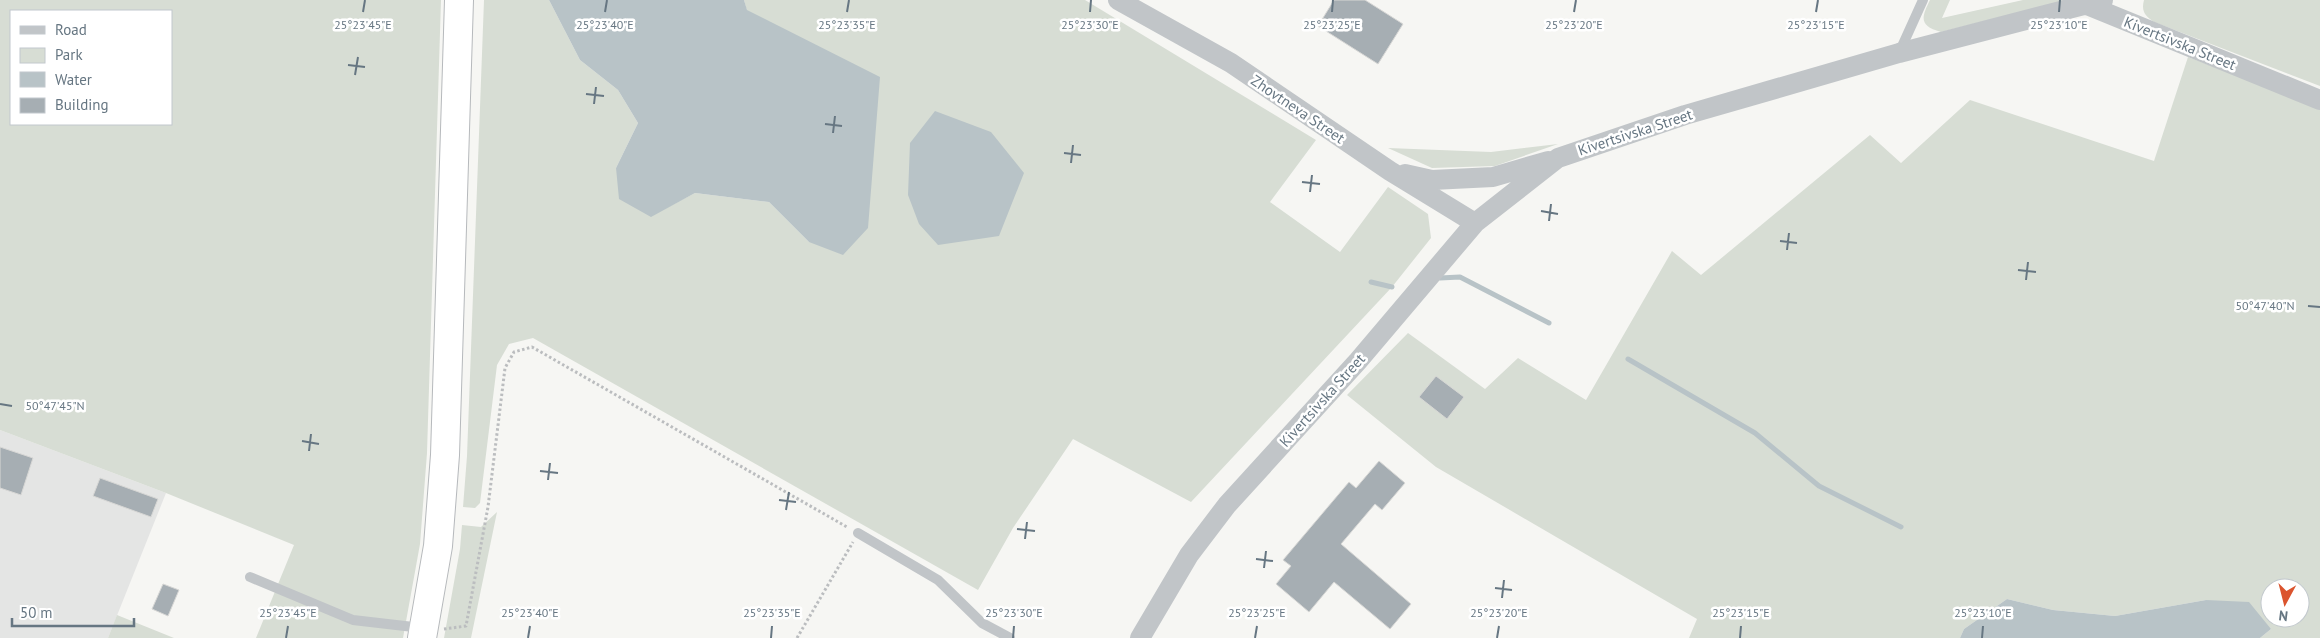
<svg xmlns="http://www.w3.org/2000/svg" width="2320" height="638" font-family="'PT Sans',sans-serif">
<rect width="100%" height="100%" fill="#f6f6f3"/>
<path fill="#e4e5e4" d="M 0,430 L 166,493 L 108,638 L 0,638 Z"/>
<path fill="#d7ddd4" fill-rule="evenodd" d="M 0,0 L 441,0 L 427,453 L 420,544 L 403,638 L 256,638 L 294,545 L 166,493 L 0,430 ZM 11,11 L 171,11 L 171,124 L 11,124 Z
M 484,0 L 549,0 L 580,60 L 618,90 L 638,123 L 616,168 L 651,216 L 695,193 L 769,202 L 809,242 L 744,0 L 1085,0 L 1316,140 L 1270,202 L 1340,252 L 1388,187 L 1428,214 L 1431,238 L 1392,287 L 1191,502 L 1073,439 L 1013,528 L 978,590 L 533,338 L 509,344 L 497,365 L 480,503 L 475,508 L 463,507 L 467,456 Z
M 1930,0 L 1950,0 L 1942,18 L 2023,0 L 2068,0 L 1941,32 C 1919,26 1921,18 1930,0 Z
M 2144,0 L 2320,0 L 2320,86 L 2154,22 C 2145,16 2141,11 2144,0 Z
M 2188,57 L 2320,108 L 2320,638 L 2260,638 L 2271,629 L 2206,600 L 2115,616 L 2053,610 L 2007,599 L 1964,629 L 1960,638 L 1689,638 L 1697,619 L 1436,467 L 1347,395 L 1408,333 L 1485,389 L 1518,358 L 1586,400 L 1672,251 L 1701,275 L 1870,135 L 1901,163 L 1970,100 L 2154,161 ZM 2270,588 L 2300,588 L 2300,618 L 2270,618 Z
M 1558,144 L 1495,166 L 1432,168 L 1388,148 L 1491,152 Z
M 497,512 L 471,638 L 444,638 L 460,549 L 462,525 L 481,527 Z
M 117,615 L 174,638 L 108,638 Z"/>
<path fill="#b8c3c7" d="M 549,0 L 744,0 L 747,10 L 880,77 L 868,228 L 843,255 L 809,242 L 769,202 L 695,193 L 651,217 L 619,199 L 616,168 L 638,123 L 618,90 L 580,60 Z
M 935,111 L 991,132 L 1024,173 L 999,236 L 938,245 L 919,224 L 908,195 L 910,143 Z
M 2007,599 L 2053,610 L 2115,616 L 2206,600 L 2249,602 L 2271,629 L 2260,638 L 1960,638 L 1964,629 Z"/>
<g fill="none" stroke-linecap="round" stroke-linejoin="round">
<path stroke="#b8c3c7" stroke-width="5" d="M 1440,278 L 1460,277 L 1549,323
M 1371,282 L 1392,287
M 1628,359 L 1755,433 L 1819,486 L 1901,527"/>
</g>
<path fill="#a6aeb3" stroke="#d7d7d5" d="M 1334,0 L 1365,0 L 1403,24 L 1378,64 L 1318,26 Z
M 1436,376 L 1464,397 L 1447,419 L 1419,397 Z
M 0,447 L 33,458 L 21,495 L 0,488 Z
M 1379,461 L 1405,483 L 1382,510 L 1375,504 L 1341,544 L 1411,604 L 1390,629 L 1334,582 L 1309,612 L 1276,584 L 1291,566 L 1283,560 L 1349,482 L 1356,488 Z
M 100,478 L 158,499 L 151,517 L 93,496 Z
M 163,584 L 179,590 L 168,616 L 152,609 Z"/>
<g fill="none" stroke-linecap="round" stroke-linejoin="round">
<defs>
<path id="trunk" d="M 422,638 L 438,546 L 445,455 L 459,0"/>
</defs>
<use href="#trunk" stroke="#b6b9bc" stroke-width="30"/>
<path stroke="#bbbdbf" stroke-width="3" stroke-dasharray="2.5 2.5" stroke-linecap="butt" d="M 444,629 L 466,626 L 488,507 L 505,368 L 514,352 L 532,347 L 847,527
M 797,638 L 853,542"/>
<path stroke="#c1c5c8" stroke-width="10" d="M 1899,53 L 1923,0
M 858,533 L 938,580 L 982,623 L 1010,638
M 250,577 L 353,620 L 422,628"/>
<path stroke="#c1c5c8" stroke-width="20" d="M 1118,0 L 1231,63 L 1390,171 L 1475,223
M 2087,5 L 2320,100
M 1405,174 L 1432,180 L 1493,177 L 1548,161
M 1140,638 L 1189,555 L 1227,505 L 1358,361 L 1475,223 L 1558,158 L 1685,115 L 1899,53 L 2103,0"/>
<use href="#trunk" stroke="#fff" stroke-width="28"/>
</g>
<path fill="none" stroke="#667682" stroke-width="2" d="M 363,12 L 365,0M 605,12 L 607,0M 847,12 L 849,0M 1090,12 L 1091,0M 1332,12 L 1333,0M 1574,12 L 1576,0M 1816,12 L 1818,0M 2059,12 L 2060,0M 348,65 L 365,67M 355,75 L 358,57M 586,94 L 604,96M 594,104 L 596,87M 825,124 L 842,126M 833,133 L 835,116M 1064,153 L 1081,155M 1071,163 L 1073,145M 1302,182 L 1320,184M 1310,192 L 1312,175M 1541,211 L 1558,214M 1549,221 L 1551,204M 1780,241 L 1797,243M 1787,250 L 1789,233M 2018,270 L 2036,272M 2026,280 L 2028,262M 2308,306 L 2320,307M 0,404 L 12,406M 302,441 L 319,444M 309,451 L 311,434M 540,471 L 558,473M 548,480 L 550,463M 779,500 L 796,502M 786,510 L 789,492M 1017,529 L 1035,531M 1025,539 L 1027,522M 1256,559 L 1273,561M 1264,568 L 1266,551M 1495,588 L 1512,590M 1502,598 L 1504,580M 286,638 L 288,626M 528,638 L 530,626M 771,638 L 772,626M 1013,638 L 1014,626M 1255,638 L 1257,626M 1497,638 L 1499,626M 1740,638 L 1741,626M 1982,638 L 1983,626"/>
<g text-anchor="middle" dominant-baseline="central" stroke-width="5" stroke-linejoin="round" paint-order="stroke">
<g font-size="15" fill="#667682" stroke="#fff">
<text transform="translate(2180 43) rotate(22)">Kivertsivska Street</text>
<text transform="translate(1298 109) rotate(34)">Zhovtneva Street</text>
<text transform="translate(1635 132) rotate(-18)">Kivertsivska Street</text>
<text transform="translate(1322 400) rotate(-48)">Kivertsivska Street</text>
</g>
</g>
<g font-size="12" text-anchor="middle" fill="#667682" stroke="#fff" stroke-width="5" stroke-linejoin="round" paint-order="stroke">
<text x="363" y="29">25°23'45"E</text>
<text x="605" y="29">25°23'40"E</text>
<text x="847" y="29">25°23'35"E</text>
<text x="1090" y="29">25°23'30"E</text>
<text x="1332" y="29">25°23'25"E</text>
<text x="1574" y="29">25°23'20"E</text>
<text x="1816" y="29">25°23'15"E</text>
<text x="2059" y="29">25°23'10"E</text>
<text x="2265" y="310">50°47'40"N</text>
<text x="55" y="410">50°47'45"N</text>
<text x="288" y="617">25°23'45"E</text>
<text x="530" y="617">25°23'40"E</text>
<text x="772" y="617">25°23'35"E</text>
<text x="1014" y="617">25°23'30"E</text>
<text x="1257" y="617">25°23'25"E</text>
<text x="1499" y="617">25°23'20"E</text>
<text x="1741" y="617">25°23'15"E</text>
<text x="1983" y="617">25°23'10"E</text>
</g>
<rect x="10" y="10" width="162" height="115" fill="#ffffff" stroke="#c2c8cd"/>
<rect x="20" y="26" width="25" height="8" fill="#c1c5c8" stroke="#c2c8cd"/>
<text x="55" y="35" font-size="15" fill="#667682">Road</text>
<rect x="20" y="48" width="25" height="15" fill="#d7ddd4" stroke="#c2c8cd"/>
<text x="55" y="60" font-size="15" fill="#667682">Park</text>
<rect x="20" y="72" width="25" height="15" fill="#b8c3c7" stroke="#c2c8cd"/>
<text x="55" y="85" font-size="15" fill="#667682">Water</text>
<rect x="20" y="98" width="25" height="15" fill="#a6aeb3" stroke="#c2c8cd"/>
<text x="55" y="110" font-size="15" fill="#667682">Building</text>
<g transform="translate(2285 603) rotate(187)"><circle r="24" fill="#ffffff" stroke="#c2c8cd"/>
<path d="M0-4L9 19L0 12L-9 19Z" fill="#db542e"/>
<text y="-8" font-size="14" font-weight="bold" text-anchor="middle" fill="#667682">N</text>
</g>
<path d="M12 618v8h122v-8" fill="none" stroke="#667682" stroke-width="2.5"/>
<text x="20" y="618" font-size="15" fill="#667682" stroke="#ffffff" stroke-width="4" paint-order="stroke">50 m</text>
</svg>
